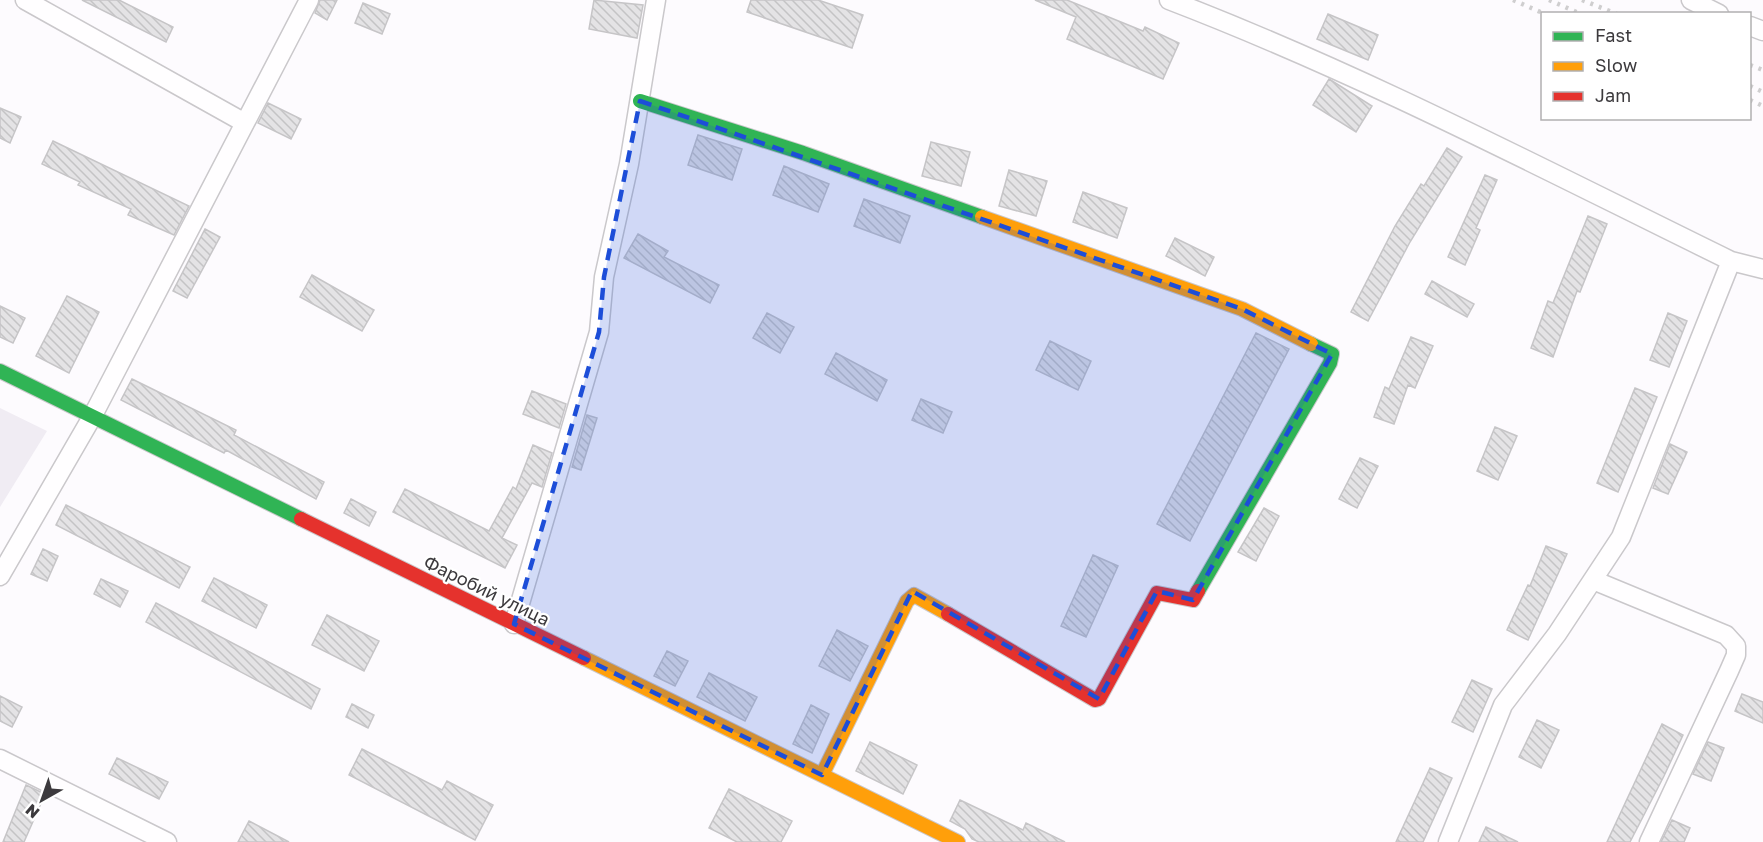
<svg xmlns="http://www.w3.org/2000/svg" width="1763" height="842" font-family="'Golos Text',sans-serif">
<defs>
<pattern id="building-back-hatch" width="6" height="6" patternUnits="userSpaceOnUse" patternTransform="scale(1.5)"><rect width="6" height="6" fill="#e4e3e5"/><path d="M-1 5l2 2M0 0l6 6M5-1l2 2" fill="none" stroke="#c4c4c5"/></pattern>
</defs>
<rect width="100%" height="100%" fill="#fdfbfe"/>
<path fill="#f0ecf3" d="M 0,408 L 47,431 L 0,507 Z"/>
<path fill="url(#building-back-hatch)" stroke="#c6c5c7" stroke-width="1.5" d="M 82,0 L 119,0 L 173,27 L 166,42 Z
M 320,0 L 337,0 L 327,20 L 315,13 Z
M 594,0 L 643,5 L 637,38 L 589,29 Z
M 751,0 L 818,0 L 863,15 L 852,48 L 747,12 Z
M 1035,0 L 1067,0 L 1143,31 L 1145,27 L 1179,43 L 1163,79 L 1067,39 L 1076,17 Z
M 363,3 L 390,14 L 382,34 L 355,23 Z
M 1328,14 L 1378,35 L 1368,60 L 1317,39 Z
M 1329,79 L 1372,106 L 1356,132 L 1313,105 Z
M 268,103 L 301,119 L 291,139 L 258,123 Z
M 0,108 L 21,117 L 10,143 L 0,138 Z
M 698,135 L 742,149 L 732,180 L 688,165 Z
M 53,141 L 189,206 L 174,235 L 128,215 L 131,209 L 78,185 L 80,182 L 42,164 Z
M 931,142 L 970,152 L 961,186 L 922,176 Z
M 1447,148 L 1462,157 L 1410,242 L 1368,321 L 1351,312 L 1395,226 L 1421,184 L 1424,186 Z
M 784,166 L 829,184 L 818,212 L 773,195 Z
M 1009,170 L 1047,181 L 1036,216 L 999,206 Z
M 1485,175 L 1497,180 L 1476,228 L 1480,230 L 1465,265 L 1448,257 Z
M 1083,192 L 1127,208 L 1117,238 L 1073,222 Z
M 864,199 L 910,216 L 900,243 L 854,226 Z
M 1588,216 L 1607,224 L 1580,292 L 1577,291 L 1553,357 L 1531,348 L 1548,301 L 1553,303 Z
M 205,229 L 220,237 L 187,298 L 173,291 Z
M 638,234 L 668,251 L 664,257 L 719,285 L 710,303 L 624,258 Z
M 1175,238 L 1214,257 L 1205,276 L 1166,256 Z
M 312,275 L 374,310 L 362,331 L 300,297 Z
M 1432,281 L 1474,304 L 1467,317 L 1425,294 Z
M 67,296 L 99,312 L 69,373 L 36,356 Z
M 0,306 L 25,318 L 13,343 L 0,337 Z
M 767,313 L 794,327 L 780,353 L 753,338 Z
M 1668,313 L 1687,321 L 1669,367 L 1650,360 Z
M 1256,333 L 1289,349 L 1190,541 L 1157,524 Z
M 1411,337 L 1433,346 L 1415,388 L 1408,385 L 1394,424 L 1374,417 L 1385,387 L 1389,389 Z
M 1050,341 L 1091,361 L 1078,390 L 1036,370 Z
M 836,353 L 887,380 L 877,401 L 825,374 Z
M 132,379 L 236,430 L 234,435 L 324,482 L 316,499 L 226,450 L 224,453 L 121,400 Z
M 1635,388 L 1657,397 L 1618,492 L 1597,483 Z
M 532,391 L 566,404 L 559,428 L 523,414 Z
M 921,399 L 952,412 L 943,433 L 912,420 Z
M 587,415 L 597,418 L 581,470 L 572,467 Z
M 1495,427 L 1517,436 L 1498,480 L 1477,471 Z
M 1670,444 L 1687,452 L 1668,494 L 1653,488 Z
M 533,445 L 552,453 L 542,487 L 532,483 L 502,538 L 517,545 L 505,568 L 393,512 L 405,489 L 489,531 L 513,487 L 516,489 Z
M 1360,458 L 1378,466 L 1357,508 L 1339,499 Z
M 351,499 L 376,512 L 369,526 L 344,513 Z
M 66,505 L 190,567 L 179,588 L 56,525 Z
M 1264,508 L 1279,516 L 1256,561 L 1238,552 Z
M 1546,546 L 1567,554 L 1528,640 L 1507,630 L 1528,585 L 1530,586 Z
M 43,549 L 58,556 L 47,581 L 31,574 Z
M 1093,555 L 1118,566 L 1086,637 L 1061,626 Z
M 214,578 L 267,605 L 256,628 L 202,601 Z
M 101,579 L 128,591 L 120,607 L 94,594 Z
M 156,603 L 320,689 L 311,709 L 146,622 Z
M 327,615 L 379,641 L 364,671 L 312,645 Z
M 837,630 L 868,646 L 850,681 L 819,666 Z
M 667,651 L 688,661 L 675,686 L 654,676 Z
M 709,673 L 757,697 L 745,721 L 697,697 Z
M 1472,680 L 1492,689 L 1473,732 L 1452,722 Z
M 1742,694 L 1763,702 L 1763,723 L 1735,711 Z
M 0,696 L 22,707 L 12,727 L 0,721 Z
M 352,704 L 374,715 L 368,728 L 346,717 Z
M 811,705 L 829,714 L 812,753 L 793,744 Z
M 1537,720 L 1559,730 L 1541,768 L 1519,757 Z
M 1662,724 L 1683,735 L 1664,776 L 1630,842 L 1607,842 Z
M 870,742 L 917,765 L 903,794 L 856,771 Z
M 1708,742 L 1724,748 L 1711,781 L 1693,774 Z
M 362,749 L 442,790 L 447,781 L 493,805 L 475,840 L 349,775 Z
M 117,758 L 168,782 L 159,799 L 109,774 Z
M 1430,768 L 1452,778 L 1423,842 L 1396,842 Z
M 26,785 L 45,794 L 24,842 L 3,842 Z
M 729,789 L 792,821 L 781,842 L 737,842 L 709,828 Z
M 960,800 L 1023,830 L 1026,823 L 1065,842 L 979,842 L 972,839 L 965,829 L 950,821 Z
M 1672,820 L 1690,828 L 1684,842 L 1661,842 Z
M 249,821 L 289,842 L 238,842 Z
M 1486,827 L 1518,842 L 1479,842 Z"/>
<g fill="none" stroke-linecap="round" stroke-linejoin="round">
<defs>
<path id="street" d="M 25,0 L 245,123
M 1169,0 C 1362,74 1545,170 1731,261 L 1763,269
M 1691,0 L 1719,14
M 1750,26 L 1763,31
M 0,576 L 92,417 L 309,0
M 1593,580 L 1726,635 L 1736,646 L 1736,655 L 1729,671 L 1649,842
M 514,624 L 599,332 L 604,277 L 629,164 L 656,0
M 0,759 L 167,842
M 1448,842 L 1503,705 L 1557,634 L 1621,537 L 1731,261"/>
<path id="fast" d="M 640,101 L 803,153 L 982,217
M 0,371 L 301,519
M 1198,591 L 1330,363 L 1332,354 L 1311,344"/>
<path id="slow" d="M 982,217 L 1242,309 L 1311,344
M 584,658 L 958,842
M 822,775 L 907,601 L 914,595 L 948,614"/>
<path id="jam" d="M 301,519 L 584,658
M 948,614 L 1095,700 L 1099,699 L 1157,593 L 1193,600 L 1198,591"/>
</defs>
<use href="#street" stroke="#cac8cb" stroke-width="21"/>
<use href="#fast" stroke="#cac8cb" stroke-width="16"/>
<use href="#slow" stroke="#cac8cb" stroke-width="16"/>
<use href="#jam" stroke="#cac8cb" stroke-width="16"/>
<use href="#street" stroke="#fffeff" stroke-width="18"/>
<use href="#fast" stroke="#30b455" stroke-width="14"/>
<use href="#slow" stroke="#ff9f0a" stroke-width="14"/>
<use href="#jam" stroke="#e5322d" stroke-width="14"/>
<path stroke="#cfcecf" stroke-width="4.5" stroke-dasharray="3 6" stroke-linecap="butt" d="M 1513,0 L 1545,14
M 1549,0 L 1581,14
M 1582,0 L 1617,14
M 1750,65 L 1763,70
M 1750,86 L 1763,92
M 1750,100 L 1763,106"/>
</g>
<path fill="#1d4ed8" fill-opacity="0.2" stroke="#1d4ed8" stroke-width="4.5" stroke-dasharray="12 8" stroke-linejoin="round" d="M 640,101 L 1242,309 L 1332,354 L 1193,600 L 1157,591 L 1099,699 L 912,591 L 822,775 L 514,624 L 599,332 L 604,277 Z"/>
<g text-anchor="middle" dominant-baseline="central" stroke-width="4.5" stroke-linejoin="round" paint-order="stroke">
<g font-size="18" fill="#3c3a3d" stroke="#fff">
<text transform="translate(487 590) rotate(26)">Фаробий улица</text>
</g>
</g>
<rect x="1541" y="12" width="210" height="108" fill="#ffffff" stroke="#b1b0b1" stroke-width="1.5"/>
<rect x="1553" y="32" width="30" height="9" fill="#30b455" stroke="#b1b0b1" stroke-width="1.5"/>
<text x="1595" y="42" font-size="18" fill="#3c3a3d">Fast</text>
<rect x="1553" y="62" width="30" height="9" fill="#ff9f0a" stroke="#b1b0b1" stroke-width="1.5"/>
<text x="1595" y="72" font-size="18" fill="#3c3a3d">Slow</text>
<rect x="1553" y="92" width="30" height="9" fill="#e5322d" stroke="#b1b0b1" stroke-width="1.5"/>
<text x="1595" y="102" font-size="18" fill="#3c3a3d">Jam</text>
<g transform="translate(42 800) rotate(220)" stroke="#ffffff" stroke-width="4.5" paint-order="stroke">
<path d="M0-4.5L10 22L0 15L-10 22Z" fill="#3c3a3d"/>
<text y="-9" font-size="16" font-weight="bold" text-anchor="middle" fill="#3c3a3d">N</text>
</g>
</svg>
